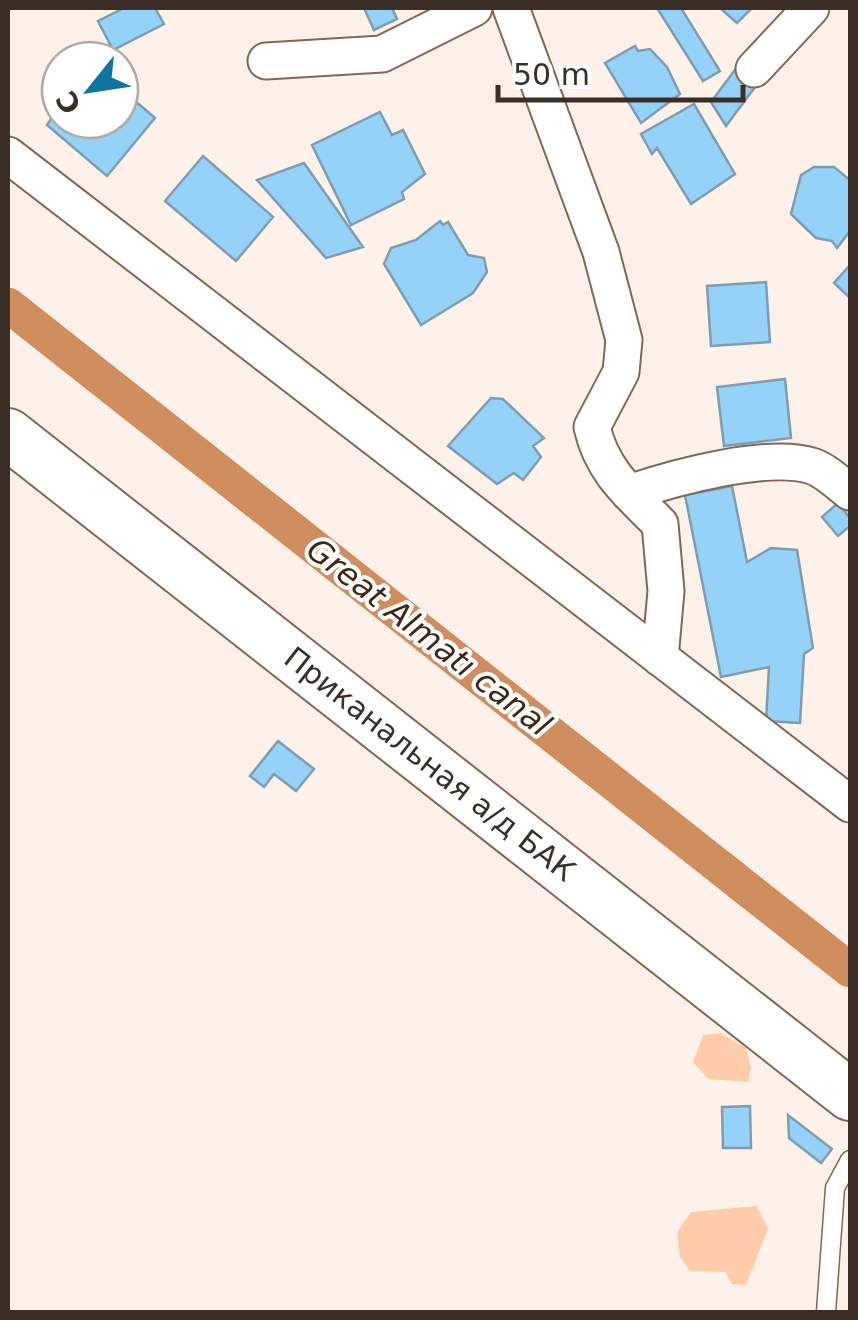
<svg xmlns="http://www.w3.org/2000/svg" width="858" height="1320" font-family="'DejaVu Sans',sans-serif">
<rect width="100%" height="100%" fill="#fef1e9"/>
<path fill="#fca" d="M 720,1033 L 746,1048 L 751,1068 L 748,1082 L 708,1079 L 693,1062 L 703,1035 Z
M 757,1206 L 768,1229 L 746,1285 L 732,1284 L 725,1272 L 690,1271 L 680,1257 L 677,1232 L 691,1212 Z"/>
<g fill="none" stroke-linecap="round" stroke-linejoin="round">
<path stroke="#d08d5e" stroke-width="35" d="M 8,305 L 850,970"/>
</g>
<path fill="#94d2f7" stroke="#7e9db0" stroke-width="2.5" d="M 124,8 L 155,8 L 164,24 L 113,50 L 98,21 Z
M 364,8 L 392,8 L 397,19 L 374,30 Z
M 657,8 L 681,8 L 720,71 L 703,81 Z
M 720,8 L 752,8 L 737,23 Z
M 635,46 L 638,51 L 650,49 L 667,67 L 680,94 L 641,123 L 605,63 Z
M 740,63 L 761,79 L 726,126 L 711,102 Z
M 120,88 L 155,118 L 107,176 L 47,125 L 60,105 L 60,120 L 120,120 Z
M 694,104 L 735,174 L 691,204 L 657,148 L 652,154 L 641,134 Z
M 380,112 L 392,135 L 403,130 L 425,174 L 402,192 L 404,199 L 351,225 L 312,145 Z
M 203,156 L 273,217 L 236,261 L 165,201 Z
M 304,163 L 363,247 L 326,258 L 257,180 Z
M 814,167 L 834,167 L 850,180 L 850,231 L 837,248 L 832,241 L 816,238 L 791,214 L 801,175 Z
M 440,221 L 443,225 L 448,222 L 468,255 L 484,258 L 487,272 L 473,293 L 421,325 L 384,264 L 391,248 L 416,240 Z
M 850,265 L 850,298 L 834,283 Z
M 766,282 L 770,342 L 711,346 L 707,286 Z
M 785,379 L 791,438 L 724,446 L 717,387 Z
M 491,398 L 503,399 L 544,438 L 533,446 L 541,457 L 523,480 L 514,473 L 497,484 L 448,446 Z
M 732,486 L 747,562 L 771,548 L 797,550 L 813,648 L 804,654 L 800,723 L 766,721 L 769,667 L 721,677 L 685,495 Z
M 838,503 L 850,518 L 850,526 L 838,536 L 822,517 Z
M 278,741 L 314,769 L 296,791 L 274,774 L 264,787 L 250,776 Z
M 750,1106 L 751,1148 L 723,1148 L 722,1107 Z
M 788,1115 L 832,1149 L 821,1163 L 789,1138 Z"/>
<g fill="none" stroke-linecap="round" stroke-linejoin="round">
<defs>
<path id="service" d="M 826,1312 L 835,1188 L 850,1160"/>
<path id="minor" d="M 511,8 L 601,252 L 624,340 L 621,372 L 592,427 C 602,471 629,493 660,524 L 666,591 L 660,658
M 266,61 L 382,54 L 474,8
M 754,69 L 811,8
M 8,155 L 850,804
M 629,493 C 673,478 767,452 812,466 C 825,470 839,484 850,492"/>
<path id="secondary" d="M 8,434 L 850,1095"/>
</defs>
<use href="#service" stroke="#826755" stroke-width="21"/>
<use href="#minor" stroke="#826755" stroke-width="39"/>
<use href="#secondary" stroke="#826755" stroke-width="54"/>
<use href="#service" stroke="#fff" stroke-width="18"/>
<use href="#minor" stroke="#fff" stroke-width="35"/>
<use href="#secondary" stroke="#fff" stroke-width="50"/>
</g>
<g text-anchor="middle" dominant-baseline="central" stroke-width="8" stroke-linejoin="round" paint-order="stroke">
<g font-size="30" fill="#3a2e26" stroke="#fff">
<text transform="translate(430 764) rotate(38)">Приканальная а/д БАК</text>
</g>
<g font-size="32" font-style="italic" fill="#422612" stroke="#fff">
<text transform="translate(429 637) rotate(38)">Great Almatı canal</text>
</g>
</g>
<rect width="858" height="1320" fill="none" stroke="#3a2e26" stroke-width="20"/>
<g transform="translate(90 90) rotate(240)"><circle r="48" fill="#ffffff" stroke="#b0aba8" stroke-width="2.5"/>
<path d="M0-8L18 38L0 25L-18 38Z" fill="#0e74a0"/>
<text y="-15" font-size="28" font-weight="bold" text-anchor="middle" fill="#3a2e26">С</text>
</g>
<path d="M498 85v15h245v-15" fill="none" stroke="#3a2e26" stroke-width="5"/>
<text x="513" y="85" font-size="30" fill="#3a2e26" stroke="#ffffff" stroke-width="8" paint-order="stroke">50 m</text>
</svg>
